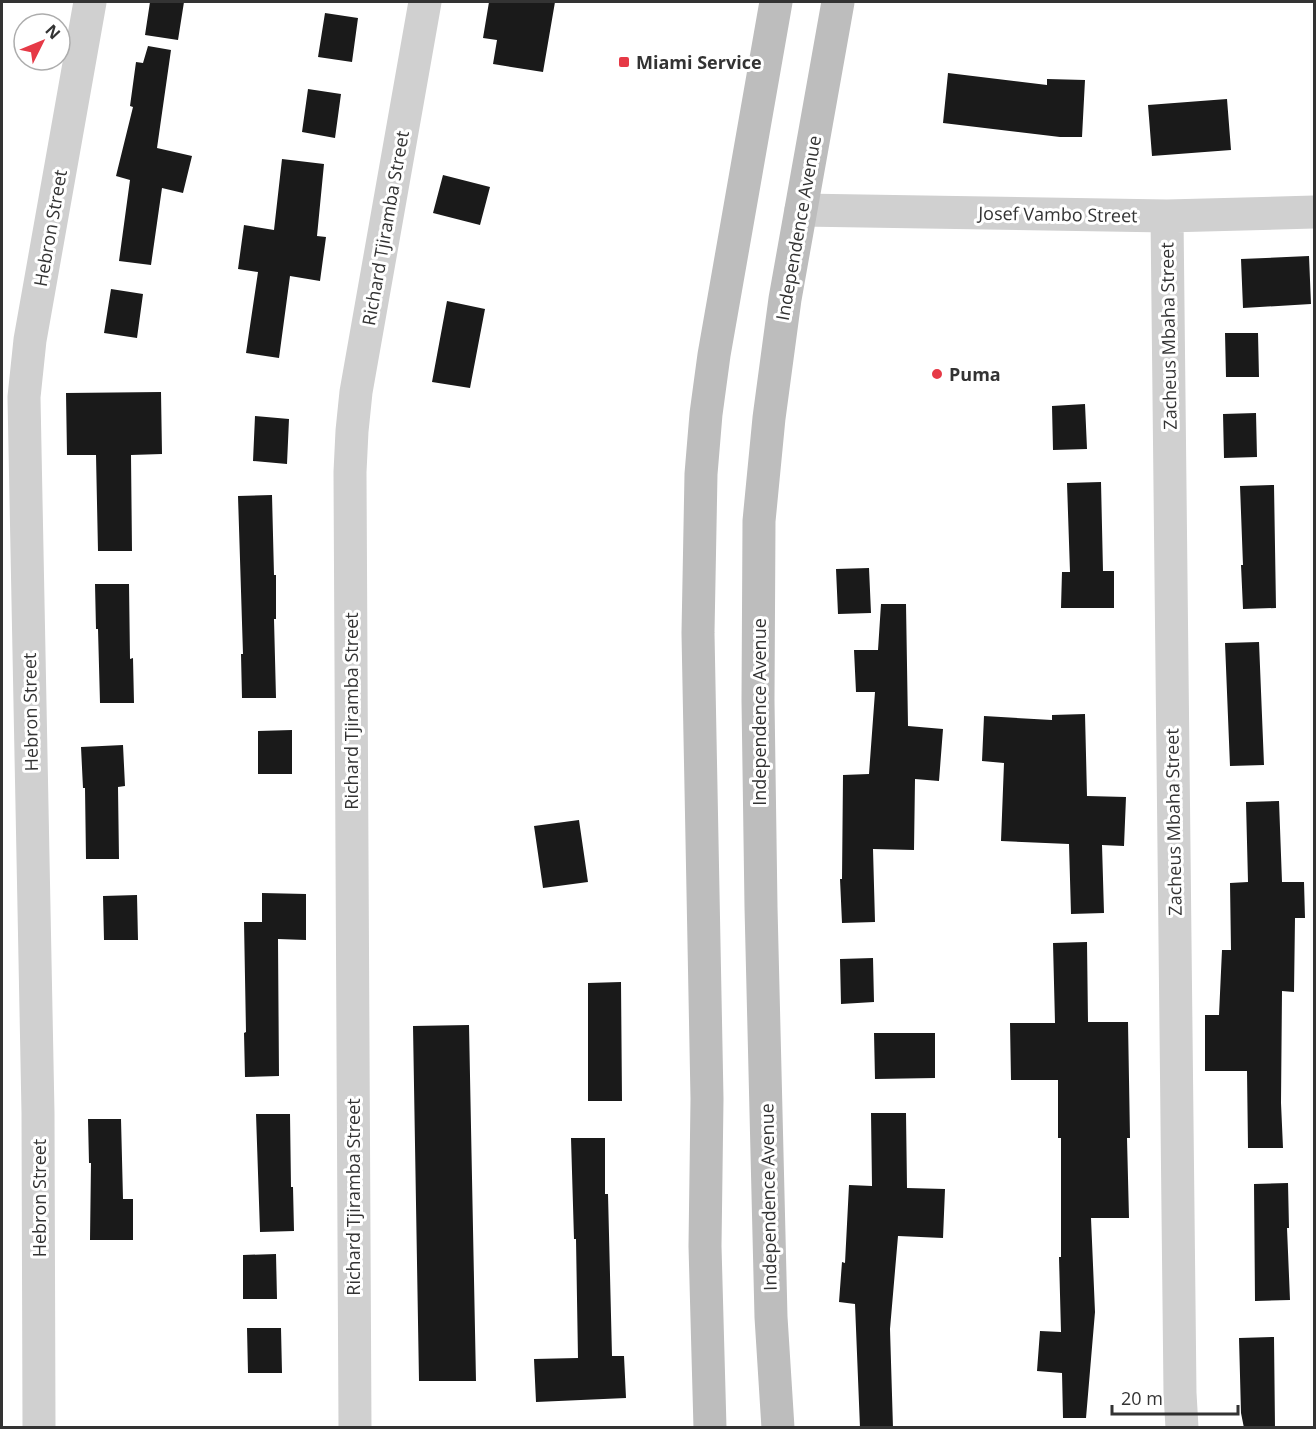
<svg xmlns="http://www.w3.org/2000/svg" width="1316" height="1429" font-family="'Open Sans',sans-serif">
<rect width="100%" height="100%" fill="#fff"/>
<path fill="#1a1a1a" d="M 150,2 L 184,2 L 178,40 L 145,35 Z
M 489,2 L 555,2 L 543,72 L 493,64 L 497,40 L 483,38 Z
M 325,13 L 358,18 L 352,62 L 318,57 Z
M 148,46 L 171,50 L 157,148 L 192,156 L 183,193 L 162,188 L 151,265 L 119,261 L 130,180 L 116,176 L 133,107 L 130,106 L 136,62 L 143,63 Z
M 948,73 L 1047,85 L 1047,79 L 1085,80 L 1082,137 L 1060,137 L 943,123 Z
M 308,89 L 341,94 L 335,138 L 302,132 Z
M 1227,99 L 1231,150 L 1152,156 L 1148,105 Z
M 282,159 L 324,164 L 317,236 L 326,237 L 320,281 L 290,276 L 279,358 L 246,353 L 258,272 L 238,269 L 244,225 L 274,230 Z
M 443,175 L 490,187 L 480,225 L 433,213 Z
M 1309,256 L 1311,304 L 1243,308 L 1241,259 Z
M 111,289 L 143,294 L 137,338 L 104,333 Z
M 447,301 L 485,309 L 470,388 L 432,382 Z
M 1225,333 L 1258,333 L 1259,377 L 1226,377 Z
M 161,392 L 162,454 L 131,455 L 132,551 L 98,551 L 96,455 L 67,455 L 66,393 Z
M 1085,404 L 1087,449 L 1053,450 L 1052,406 Z
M 1256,413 L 1257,457 L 1224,458 L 1223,414 Z
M 255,416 L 289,419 L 287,464 L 253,461 Z
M 1101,482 L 1103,571 L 1114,571 L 1114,608 L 1061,608 L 1062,572 L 1070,572 L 1067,483 Z
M 1274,485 L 1276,608 L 1243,609 L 1241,565 L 1243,565 L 1240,486 Z
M 272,495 L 274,575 L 276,575 L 276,619 L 274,619 L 276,698 L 242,698 L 241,654 L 243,654 L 238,496 Z
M 869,568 L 871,613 L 838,614 L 836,569 Z
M 95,584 L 129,584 L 130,659 L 133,658 L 134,703 L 100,703 L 98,629 L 96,629 Z
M 881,604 L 906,604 L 908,726 L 943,729 L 939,781 L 915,779 L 914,850 L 873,849 L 875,922 L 842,923 L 840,879 L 842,879 L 843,775 L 869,774 L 875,692 L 856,692 L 854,650 L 878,650 Z
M 1259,642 L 1264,765 L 1230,766 L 1225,643 Z
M 1085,714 L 1087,796 L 1126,797 L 1124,846 L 1102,845 L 1104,913 L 1071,914 L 1069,844 L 1001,841 L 1004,763 L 982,761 L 984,716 L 1052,720 L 1052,715 Z
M 292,730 L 292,774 L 258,774 L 258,731 Z
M 123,745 L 125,786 L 118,787 L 119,859 L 86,859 L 85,788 L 83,788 L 81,747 Z
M 1279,801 L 1282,882 L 1304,882 L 1305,918 L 1295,918 L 1294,992 L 1282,991 L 1281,1103 L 1283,1148 L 1248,1148 L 1247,1071 L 1205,1071 L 1205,1015 L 1219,1015 L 1222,950 L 1231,950 L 1230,883 L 1248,882 L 1246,802 Z
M 579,820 L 588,882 L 543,888 L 534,826 Z
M 262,893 L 306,894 L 306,940 L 278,939 L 279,1076 L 245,1077 L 244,1033 L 246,1032 L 244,922 L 262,922 Z
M 137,895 L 138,940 L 104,940 L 103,896 Z
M 1087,942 L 1088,1022 L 1128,1022 L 1130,1138 L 1127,1138 L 1129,1218 L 1091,1218 L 1095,1312 L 1086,1418 L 1063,1418 L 1062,1373 L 1037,1371 L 1040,1331 L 1061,1332 L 1059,1257 L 1061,1257 L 1061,1138 L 1058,1138 L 1058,1080 L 1011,1080 L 1010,1023 L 1055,1023 L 1053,943 Z
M 873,958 L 874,1002 L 841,1004 L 840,959 Z
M 621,982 L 622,1101 L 588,1101 L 588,983 Z
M 469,1025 L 476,1381 L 419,1381 L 413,1026 Z
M 874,1033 L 935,1033 L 935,1078 L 875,1079 Z
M 871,1113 L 906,1113 L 907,1188 L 945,1189 L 943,1238 L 898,1236 L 890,1329 L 893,1428 L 860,1428 L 855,1304 L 839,1302 L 842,1262 L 845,1263 L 849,1185 L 872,1186 Z
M 256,1114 L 290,1114 L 291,1187 L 293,1187 L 294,1231 L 260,1232 Z
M 88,1119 L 121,1119 L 123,1199 L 133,1199 L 133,1240 L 90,1240 L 91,1163 L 89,1163 Z
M 571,1138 L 605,1138 L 605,1194 L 608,1194 L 612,1356 L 624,1356 L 626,1398 L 536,1402 L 534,1359 L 578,1358 L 576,1239 L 574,1239 Z
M 1288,1183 L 1289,1228 L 1287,1228 L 1290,1300 L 1255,1301 L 1254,1184 Z
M 276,1254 L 277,1299 L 243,1299 L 243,1255 Z
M 247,1328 L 281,1328 L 282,1373 L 248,1373 Z
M 1274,1337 L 1275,1428 L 1244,1428 L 1241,1413 L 1239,1338 Z"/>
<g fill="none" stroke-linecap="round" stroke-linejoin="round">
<path stroke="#d0d0d0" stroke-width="33" d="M 801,210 L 1167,216 L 1314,212
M 1167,216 L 1180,1393 L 1182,1428
M 39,1428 L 38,1113 L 24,397 L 30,340 L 90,2
M 355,1428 L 350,472 L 352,431 L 356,392 L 425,2"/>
<path stroke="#bdbdbd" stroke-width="33" d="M 710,1428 L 705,1246 L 707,1099 L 698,633 L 701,474 L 706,414 L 714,355 L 776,2
M 778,1428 L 771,1317 L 761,907 L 758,700 L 759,521 L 769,418 L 785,299 L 838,2"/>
</g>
<g fill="#e63946" stroke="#fff" stroke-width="2">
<rect x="618" y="56" width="12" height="12" rx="3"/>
<circle cx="937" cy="374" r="6"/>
</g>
<g text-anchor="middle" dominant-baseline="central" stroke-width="6" stroke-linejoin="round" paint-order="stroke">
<g font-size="18" font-weight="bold" fill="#333" stroke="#fff" text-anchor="start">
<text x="636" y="62">Miami Service</text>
<text x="949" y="374">Puma</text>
</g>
<g font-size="18" fill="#333" stroke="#fff">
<text transform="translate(1058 214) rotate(1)">Josef Vambo Street</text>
<text transform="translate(50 228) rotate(-80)">Hebron Street</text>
<text transform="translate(385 228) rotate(-80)">Richard Tjiramba Street</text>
<text transform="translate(798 228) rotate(-80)">Independence Avenue</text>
<text transform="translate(1168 336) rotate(-91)">Zacheus Mbaha Street</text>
<text transform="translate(351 711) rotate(-90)">Richard Tjiramba Street</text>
<text transform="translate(30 712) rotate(-91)">Hebron Street</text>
<text transform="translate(759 712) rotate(-90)">Independence Avenue</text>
<text transform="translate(1173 822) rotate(-91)">Zacheus Mbaha Street</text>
<text transform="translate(353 1197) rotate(-90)">Richard Tjiramba Street</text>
<text transform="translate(768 1197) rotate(-91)">Independence Avenue</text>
<text transform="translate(39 1198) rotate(-90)">Hebron Street</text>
</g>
</g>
<rect width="1316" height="1429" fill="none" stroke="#333333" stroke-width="6"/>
<g transform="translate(42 42) rotate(47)"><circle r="28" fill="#ffffff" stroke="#adadad" stroke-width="1.5"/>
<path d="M0-4.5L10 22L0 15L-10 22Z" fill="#e63946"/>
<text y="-9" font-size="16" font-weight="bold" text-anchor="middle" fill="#333333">N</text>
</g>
<path d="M1112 1405v9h126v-9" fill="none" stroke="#333333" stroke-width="3"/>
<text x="1121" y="1405" font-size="18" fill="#333333" stroke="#ffffff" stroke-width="4.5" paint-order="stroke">20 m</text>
</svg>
